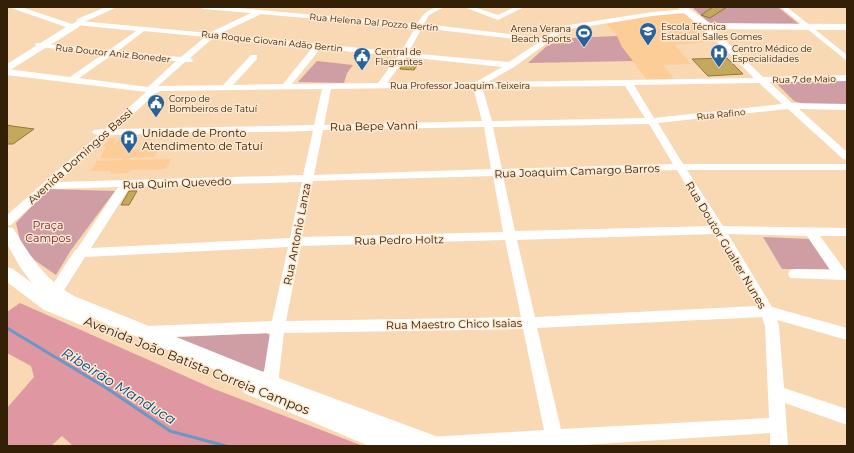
<svg xmlns="http://www.w3.org/2000/svg" width="854" height="453" font-family="Montserrat,sans-serif">
<rect width="100%" height="100%" fill="#f9d8b4"/>
<path fill="#fdcd98" d="M 677,13 L 687,15 L 715,41 L 675,45 L 691,64 L 663,65 L 674,79 L 647,80 L 622,47 L 616,34 L 606,24 L 647,17 L 652,14 Z
M 110,138 L 116,138 L 113,144 L 115,144 L 119,138 L 135,138 L 129,150 L 159,149 L 154,157 L 128,158 L 126,160 L 171,159 L 166,169 L 130,170 L 128,173 L 111,174 L 111,171 L 91,171 L 97,161 L 122,160 L 123,159 L 100,158 L 106,147 L 103,146 Z"/>
<path fill="#cf9da4" d="M 692,7 L 778,7 L 800,25 L 715,24 L 708,22 Z
M 617,36 L 622,47 L 633,61 L 528,63 L 549,44 L 574,42 L 571,38 Z
M 317,61 L 353,65 L 347,73 L 344,83 L 298,82 Z
M 847,80 L 847,104 L 804,104 L 794,101 L 775,82 Z
M 48,189 L 115,191 L 71,250 L 56,275 L 36,261 L 22,248 L 16,223 Z
M 763,237 L 809,239 L 830,269 L 782,269 Z
M 266,333 L 271,336 L 266,369 L 261,373 L 176,338 L 177,337 Z"/>
<path fill="#df97a2" d="M 20,303 L 214,389 L 363,446 L 73,446 L 62,436 L 51,446 L 7,446 L 7,408 L 34,377 L 31,366 L 7,353 L 7,312 Z"/>
<g fill="none" stroke-linecap="round" stroke-linejoin="round">
<path stroke="#6997c7" stroke-width="3" d="M 7,328 L 108,389 L 170,431 L 226,446"/>
</g>
<path fill="#c3a85e" stroke="#93792d" d="M 713,7 L 727,7 L 710,18 L 701,15 Z
M 727,58 L 743,74 L 708,76 L 692,59 Z
M 406,59 L 420,61 L 414,70 L 400,69 Z
M 7,125 L 12,126 L 34,129 L 13,144 L 7,144 Z
M 129,191 L 137,191 L 129,205 L 121,205 Z"/>
<g fill="none" stroke-linecap="round" stroke-linejoin="round">
<path fill="#fff" fill-rule="evenodd" d="M 200,7 L 227,7 L 417,24 C 424,12 430,7 444,7 L 429,15 L 424,24 L 544,38 L 563,26 L 652,12 L 686,9 L 722,37 L 763,77 L 847,75 L 847,81 L 769,82 L 792,103 L 847,104 L 847,110 L 799,109 L 847,152 L 847,160 L 843,159 L 788,109 L 658,123 L 683,164 L 847,164 L 847,170 L 687,170 L 723,226 L 847,228 L 847,236 L 820,236 L 845,270 L 847,270 L 846,280 L 790,278 L 788,274 L 790,270 L 795,269 L 830,270 L 807,236 L 728,234 L 772,307 L 847,328 L 847,340 L 777,320 L 779,326 L 784,388 L 847,409 L 847,425 L 785,403 L 788,446 L 770,446 L 770,433 L 565,446 L 422,446 L 424,439 L 430,437 L 544,430 L 523,329 L 284,333 L 278,384 L 276,389 L 270,391 L 264,389 L 262,384 L 270,333 L 146,338 L 141,336 L 139,332 L 141,328 L 146,326 L 272,321 L 288,247 L 85,257 L 59,298 L 54,299 L 49,298 L 47,294 L 49,290 L 75,250 L 77,249 L 118,187 L 50,189 L 11,225 L 7,226 L 7,215 L 98,135 L 94,134 L 92,132 L 94,130 L 105,129 L 146,92 L 7,75 L 7,69 L 70,77 L 103,54 L 39,47 L 35,45 L 36,43 L 109,50 L 136,31 L 77,25 L 77,21 L 80,21 L 209,33 L 251,13 L 203,9 ZM 684,13 L 716,41 L 754,78 L 488,82 L 514,67 L 565,30 L 652,16 ZM 261,14 L 415,28 L 401,52 L 219,34 ZM 422,28 L 539,42 L 509,62 L 408,53 ZM 144,31 L 205,37 L 181,57 L 118,51 ZM 213,38 L 312,48 L 283,84 L 233,85 L 257,59 L 257,55 L 251,55 L 223,85 L 158,86 L 185,62 L 192,62 L 193,60 L 190,58 ZM 320,49 L 398,56 L 378,83 L 292,84 ZM 112,55 L 176,61 L 148,87 L 79,78 ZM 406,57 L 502,67 L 476,82 L 387,83 ZM 759,83 L 782,104 L 654,118 L 634,85 ZM 625,86 L 645,118 L 492,121 L 482,87 ZM 473,87 L 482,121 L 324,125 L 331,89 ZM 322,89 L 314,125 L 117,129 L 156,93 L 161,91 ZM 649,124 L 673,164 L 502,169 L 493,127 ZM 484,127 L 491,169 L 314,175 L 323,130 ZM 313,131 L 303,175 L 58,182 L 110,135 ZM 677,170 L 710,226 L 515,231 L 503,176 ZM 493,176 L 503,232 L 302,237 L 313,181 ZM 302,182 L 290,238 L 91,248 L 130,187 ZM 715,234 L 757,306 L 535,317 L 517,240 ZM 505,240 L 521,317 L 286,321 L 301,246 ZM 762,317 L 765,326 L 769,418 L 561,429 L 537,328 Z
M 464,7 L 474,7 L 498,15 L 515,7 L 524,7 L 498,20 Z
M 780,7 L 787,7 L 847,55 L 847,61 Z"/>
<path fill="#fff" fill-rule="evenodd" d="M 8,7 L 21,7 L 72,24 L 76,22 L 77,19 L 106,7 L 117,7 L 80,24 L 79,27 L 7,72 L 7,64 L 66,27 Z
M 677,7 L 687,7 L 710,23 L 847,24 L 847,30 L 709,29 L 701,26 Z
M 7,227 L 13,228 C 30,256 45,280 74,296 L 276,377 L 433,435 L 441,439 L 444,446 L 369,446 L 244,393 L 241,387 L 243,382 L 90,317 L 87,323 L 81,325 L 44,310 L 7,282 L 7,267 L 13,269 L 32,283 L 20,267 L 7,244 Z"/>
</g>
<defs>
<symbol id="university-pin" viewBox="-11 -11 22 30"><path d="M0 17L-7.5 6A9.5 9.5 0 1 1 7.5 6Z" fill="#27629a" stroke="#fee8d0"/><path d="M0-5L7-2L0 1L-7-2ZM-4 1L0 2.5L4 1V4Q0 6-4 4Z" fill="#fff"/></symbol>
<symbol id="stadium-pin" viewBox="-11 -11 22 30"><path d="M0 17L-7.5 6A9.5 9.5 0 1 1 7.5 6Z" fill="#27629a" stroke="#fee8d0"/><path d="M0-5a6.5 5 0 1 0 0 10a6.5 5 0 1 0 0-10ZM-3.5-1.8h7v3.6h-7Z" fill="#fff"/></symbol>
<symbol id="hospital-pin" viewBox="-11 -11 22 30"><path d="M0 17L-7.5 6A9.5 9.5 0 1 1 7.5 6Z" fill="#27629a" stroke="#fee8d0"/><path d="M-5-5h3v3.5h4V-5h3V5h-3V1.5h-4V5h-3Z" fill="#fff"/></symbol>
<symbol id="civic-pin" viewBox="-11 -11 22 30"><path d="M0 17L-7.5 6A9.5 9.5 0 1 1 7.5 6Z" fill="#27629a" stroke="#fee8d0"/><path d="M-.6-6.5H3V-4.5H.6V-3L4-1V1h2V6H-6V1h2V-1L-.6-3ZM-1.2 2.5V6h2.4V2.5Z" fill="#fff"/></symbol>
</defs>
<g fill-rule="evenodd">
<use href="#university-pin" x="638" y="21" width="20" height="27"/>
<use href="#stadium-pin" x="574" y="23" width="20" height="27"/>
<use href="#hospital-pin" x="709" y="43" width="20" height="27"/>
<use href="#civic-pin" x="352" y="46" width="20" height="27"/>
<use href="#civic-pin" x="146" y="93" width="20" height="27"/>
<use href="#hospital-pin" x="119" y="129" width="20" height="27"/>
</g>
<g text-anchor="middle" dominant-baseline="central" stroke-width="3" stroke-linejoin="round" paint-order="stroke">
<g font-size="9" fill="#342006" stroke="#fee8d0">
<text transform="translate(374 22) rotate(5)">Rua Helena Dal Pozzo Bertin</text>
<text transform="translate(272 41) rotate(6)">Rua Roque Giovani Adão Bertin</text>
<text transform="translate(113 53) rotate(6)">Rua Doutor Aniz Boneder</text>
<text transform="translate(804 79) rotate(-1)">Rua 7 de Maio</text>
<text x="460" y="85">Rua Professor Joaquim Teixeira</text>
<text transform="translate(721 114) rotate(-6)">Rua Rafino</text>
</g>
<g font-size="9" fill="#342006" stroke="#fee8d0" text-anchor="start">
<text x="661" y="26">Escola Técnica<tspan x="661" dy="10">Estadual Salles Gomes</tspan></text>
<text x="571" y="28" text-anchor="end">Arena Verana<tspan x="571" dy="10">Beach Sports</tspan></text>
<text x="732" y="48">Centro Médico de<tspan x="732" dy="10">Especialidades</tspan></text>
<text x="375" y="51">Central de<tspan x="375" dy="10">Flagrantes</tspan></text>
<text x="169" y="98">Corpo de<tspan x="169" dy="10">Bombeiros de Tatuí</tspan></text>
</g>
<g font-size="11" fill="#342006" stroke="#fee8d0">
<text transform="translate(374 126) rotate(-1)">Rua Bepe Vanni</text>
<text transform="translate(80 156) rotate(-42)">Avenida Domingos Bassi</text>
<text transform="translate(577 171) rotate(-2)">Rua Joaquim Camargo Barros</text>
<text transform="translate(177 183) rotate(-2)">Rua Quim Quevedo</text>
<text transform="translate(297 234) rotate(-79)">Rua Antonio Lanza</text>
<text transform="translate(399 240) rotate(-1)">Rua Pedro Holtz</text>
<text transform="translate(726 245) rotate(59)">Rua Doutor Gualter Nunes</text>
<text transform="translate(454 324) rotate(-1)">Rua Maestro Chico Isaias</text>
</g>
<g font-size="11" fill="#342006" stroke="#fee8d0" text-anchor="start">
<text x="142" y="133">Unidade de Pronto<tspan x="142" dy="13">Atendimento de Tatuí</tspan></text>
</g>
<g font-size="11" fill="#6f1b31" stroke="#fee8d0">
<text x="48" y="225">Praça<tspan x="48" dy="13">Campos</tspan></text>
</g>
<g font-size="13" fill="#342006" stroke="#fee8d0">
<text transform="translate(197 365) rotate(22)">Avenida João Batista Correia Campos</text>
</g>
<g font-size="14" font-style="italic" fill="#004d88" stroke="#fee8d0">
<text transform="translate(119 386) rotate(32)">Ribeirão Manduca</text>
</g>
</g>
<rect width="854" height="453" fill="none" stroke="#342006" stroke-width="16"/>
</svg>
